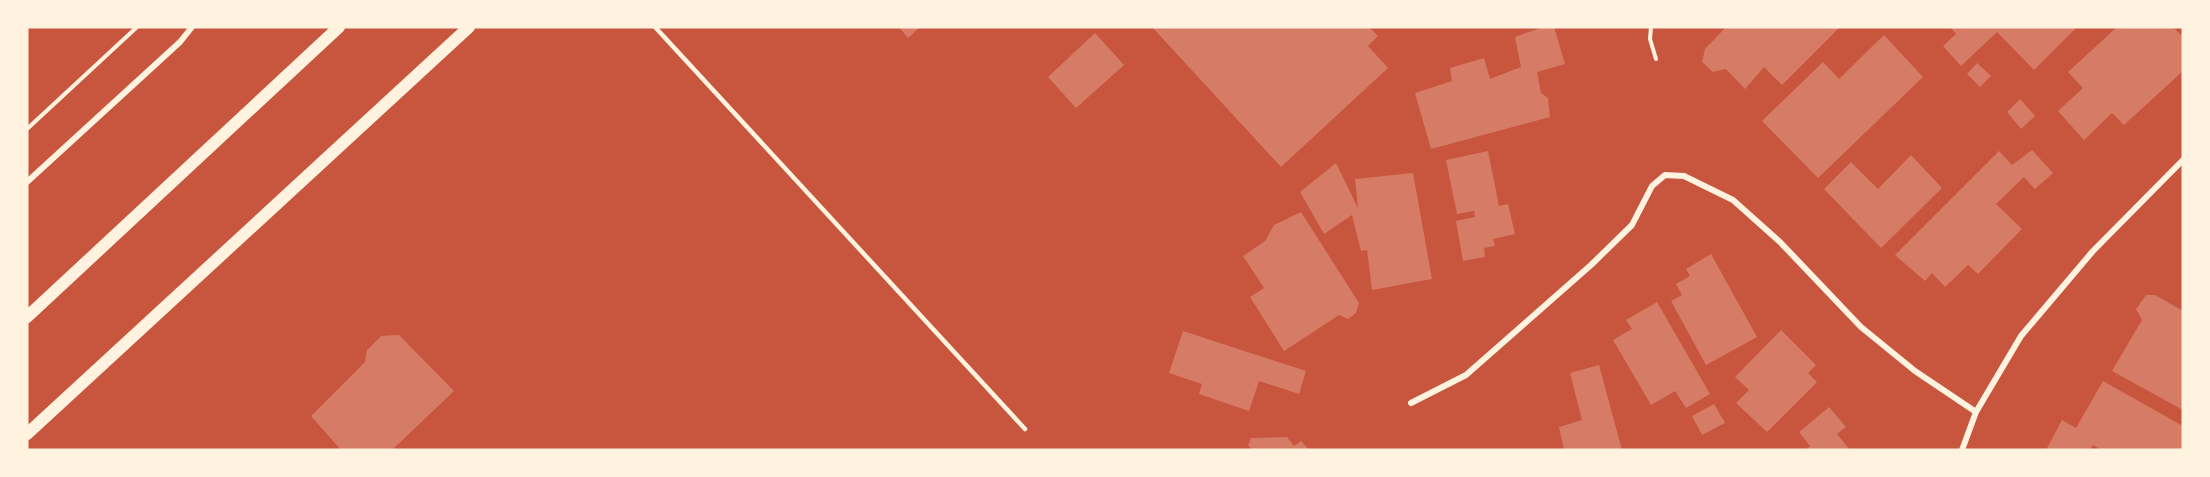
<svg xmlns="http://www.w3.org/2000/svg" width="2210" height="477" font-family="'Exo 2',sans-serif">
<rect width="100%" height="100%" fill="#c8553d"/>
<path fill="#d67c66" d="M 899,27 L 920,27 L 908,38 Z
M 1152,27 L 1369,27 L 1378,36 L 1368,46 L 1388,68 L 1281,167 Z
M 1543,27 L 1554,27 L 1565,64 L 1537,72 L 1541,93 L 1548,98 L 1550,117 L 1431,149 L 1415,93 L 1452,81 L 1450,68 L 1484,58 L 1490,79 L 1521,67 L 1515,37 Z
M 1726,27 L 1840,27 L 1782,85 L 1764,67 L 1745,89 L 1726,69 L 1713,72 L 1702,62 L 1705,49 Z
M 1950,27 L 2077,27 L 2034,70 L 1997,32 L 1961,66 L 1943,46 L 1956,34 Z
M 2117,27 L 2173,27 L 2183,37 L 2183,71 L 2124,125 L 2112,113 L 2084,140 L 2058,111 L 2083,88 L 2068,72 Z
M 1095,33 L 1124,65 L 1076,108 L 1048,77 Z
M 1884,35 L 1923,77 L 1818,178 L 1762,121 L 1823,62 L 1839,79 Z
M 1977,63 L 1991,76 L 1980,87 L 1967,74 Z
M 2020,99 L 2035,116 L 2021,129 L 2007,112 Z
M 2032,150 L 2053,173 L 2035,189 L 2024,177 L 1996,204 L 2022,229 L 1978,274 L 1968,265 L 1945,287 L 1932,273 L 1925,281 L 1895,255 L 1999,151 L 2012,165 Z
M 1488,151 L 1499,206 L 1508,204 L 1515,234 L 1493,239 L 1495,246 L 1484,248 L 1485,257 L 1463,261 L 1456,221 L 1475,217 L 1474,211 L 1457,214 L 1446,160 Z
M 1911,155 L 1942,188 L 1881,248 L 1824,189 L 1851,162 L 1878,189 Z
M 1336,163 L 1358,208 L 1355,179 L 1413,173 L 1432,279 L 1372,290 L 1367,250 L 1361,251 L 1352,215 L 1324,234 L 1300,192 Z
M 1301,212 L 1359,303 L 1356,313 L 1348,319 L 1339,315 L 1284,351 L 1250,297 L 1264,288 L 1243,256 L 1265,241 L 1274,225 Z
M 1711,254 L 1757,337 L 1706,365 L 1671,301 L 1682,295 L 1676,284 L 1690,276 L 1686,269 Z
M 2146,295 L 2155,295 L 2183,311 L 2183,410 L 2112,371 L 2142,320 L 2136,309 Z
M 1657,302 L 1710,394 L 1686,408 L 1675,391 L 1651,405 L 1613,340 L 1632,329 L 1626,320 Z
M 1781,330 L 1816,365 L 1808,373 L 1817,382 L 1767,432 L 1736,403 L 1749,390 L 1735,377 Z
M 1183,331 L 1306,371 L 1299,394 L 1259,381 L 1249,411 L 1199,394 L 1202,384 L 1169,373 Z
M 399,335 L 454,391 L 392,450 L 341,450 L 311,416 L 365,362 L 367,350 L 381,336 Z
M 1599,365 L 1622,450 L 1564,450 L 1559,427 L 1582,420 L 1570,373 Z
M 2103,381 L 2183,426 L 2183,450 L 2102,450 L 2093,445 L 2090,450 L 2046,450 L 2062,420 L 2076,428 Z
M 1714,404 L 1725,423 L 1702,435 L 1692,416 Z
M 1829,407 L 1846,427 L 1837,434 L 1850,450 L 1806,450 L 1810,446 L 1799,432 Z
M 1287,437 L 1294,446 L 1301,441 L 1309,450 L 1252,450 L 1248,445 L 1251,438 Z"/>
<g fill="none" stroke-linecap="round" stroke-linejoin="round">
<path stroke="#fff3e0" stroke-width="4" d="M 1651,27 L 1650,39 L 1656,59
M 27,129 L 137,27"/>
<path stroke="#fff3e0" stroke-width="4.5" d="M 655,27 L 1025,429"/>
<path stroke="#fff3e0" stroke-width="6" d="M 27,182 L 180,42 L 192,27
M 1411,403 L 1466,375 L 1591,265 L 1632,225 L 1652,186 L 1665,175 L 1684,176 L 1733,200 L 1780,242 L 1861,327 L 1915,371 L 1976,412
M 1962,450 L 1976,412 L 2021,336 L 2093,251 L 2183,160"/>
<path stroke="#fff3e0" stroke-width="12" d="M 27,317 L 339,27
M 27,434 L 469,27"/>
</g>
<rect width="2210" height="477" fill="none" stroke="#fff3e0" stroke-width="57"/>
</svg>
